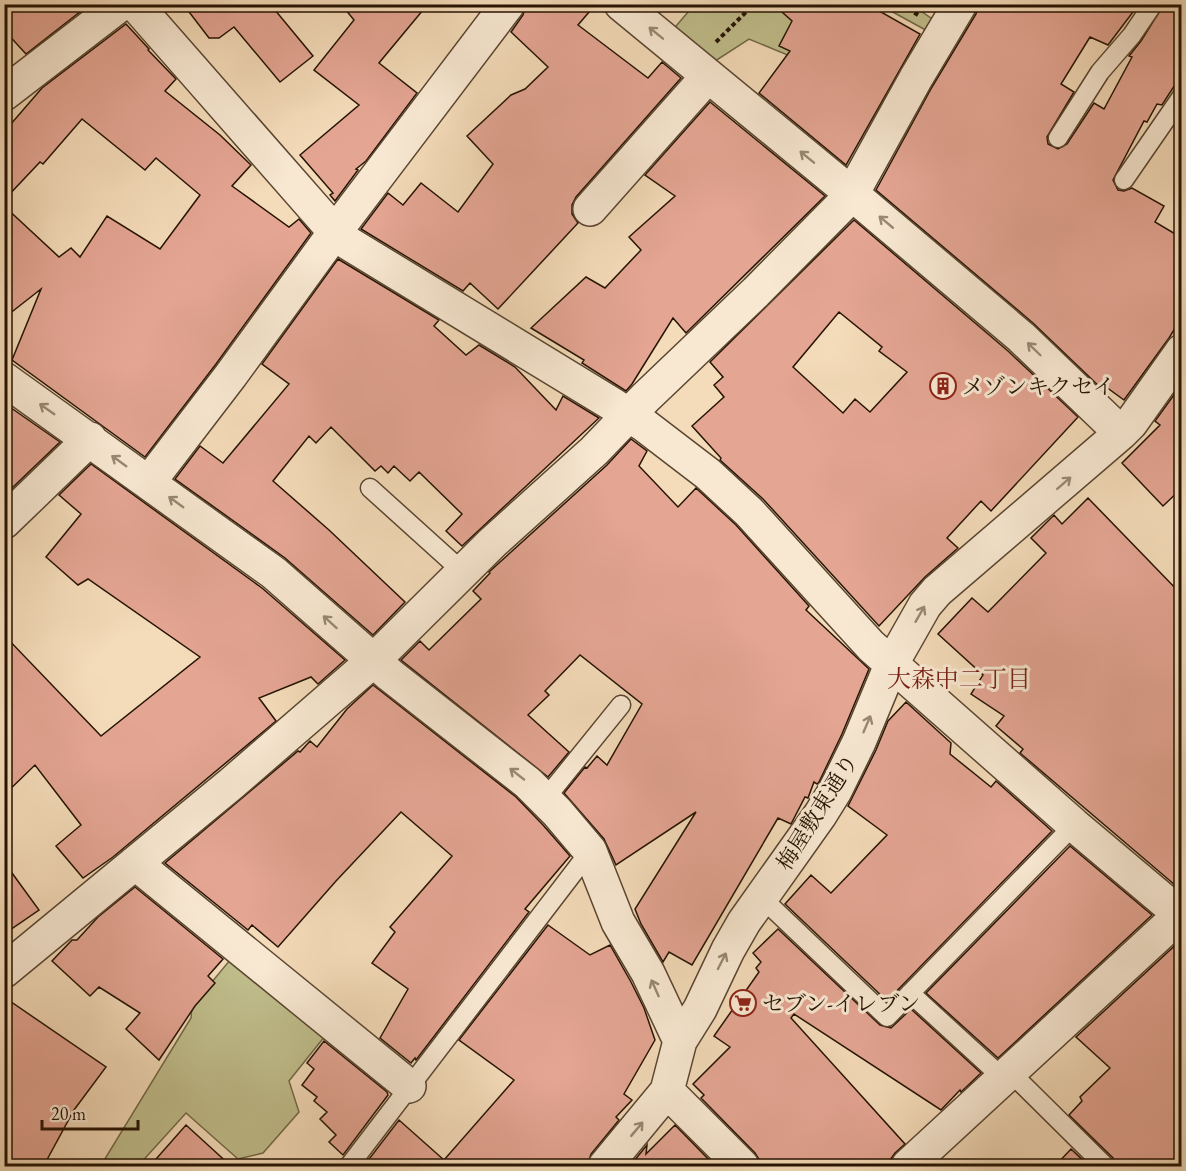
<svg xmlns="http://www.w3.org/2000/svg" width="1186" height="1171" font-family="'EB Garamond','Noto Serif JP',serif">
<rect width="100%" height="100%" fill="#f4dbb9"/>
<filter id="stains"><feTurbulence type="fractalNoise" baseFrequency=".00333" numOctaves="4"/><feColorMatrix values="0 0 0 0 .2 0 0 0 0 .09 0 0 0 0 .02 0 0 0 .5 -.17"/></filter>
<radialGradient id="worn" r=".72"><stop offset=".6" stop-color="#630" stop-opacity="0"/><stop offset="1" stop-color="#630" stop-opacity=".3"/></radialGradient>
<path fill="#c0be8c" stroke="#726847" stroke-width="1.5" d="M 694,5 L 857,5 L 797,59 L 749,39 L 709,65 L 671,32 Z
M 880,5 L 912,5 L 938,23 L 931,33 Z
M 235,954 L 329,1031 L 289,1081 L 299,1112 L 263,1153 L 238,1159 L 186,1113 L 138,1166 L 109,1166 L 103,1162 L 191,1018 L 192,1006 Z"/>
<path fill="#e4a593" stroke="#251302" stroke-width="1.5" fill-rule="evenodd" d="M 4,4 L 90,4 L 26,54 L 4,30 Z
M 183,4 L 270,4 L 313,56 L 280,82 L 234,27 L 219,38 L 209,38 Z
M 341,4 L 428,4 L 379,63 L 417,93 L 366,161 L 356,169 L 358,170 L 335,201 L 330,195 L 333,193 L 300,155 L 359,105 L 314,70 L 354,20 Z
M 526,4 L 596,4 L 578,25 L 648,78 L 662,62 L 681,78 L 576,197 L 572,205 L 572,214 L 578,223 L 498,309 L 470,283 L 463,291 L 361,229 L 388,193 L 403,205 L 421,183 L 458,212 L 493,164 L 467,136 L 511,95 L 525,89 L 548,67 L 511,32 L 523,15 Z
M 773,4 L 867,4 L 920,34 L 846,165 L 759,93 L 790,51 L 779,46 L 792,21 Z
M 979,4 L 1139,4 L 1108,45 L 1090,37 L 1061,84 L 1074,92 L 1047,137 L 1048,144 L 1058,149 L 1067,144 L 1094,103 L 1104,109 L 1132,57 L 1129,56 L 1141,41 L 1164,4 L 1182,4 L 1182,74 L 1162,105 L 1157,104 L 1147,122 L 1144,121 L 1113,180 L 1118,190 L 1124,191 L 1132,188 L 1164,206 L 1155,222 L 1182,238 L 1182,317 L 1169,338 L 1124,400 L 1106,387 L 1103,390 L 1033,323 L 876,190 L 932,87 L 976,14 Z
M 126,24 L 149,49 L 148,50 L 176,79 L 165,91 L 220,135 L 251,165 L 232,186 L 289,227 L 299,219 L 311,233 L 216,364 L 145,457 L 12,360 L 41,289 L 4,318 L 4,206 L 59,257 L 71,248 L 80,257 L 107,216 L 160,249 L 200,195 L 156,158 L 145,170 L 82,119 L 43,164 L 40,162 L 4,200 L 4,132 L 42,88 Z
M 710,102 L 825,196 L 686,333 L 673,318 L 632,384 L 626,391 L 582,363 L 584,360 L 531,328 L 586,277 L 605,288 L 641,250 L 629,237 L 675,196 L 645,175 Z
M 854,220 L 1008,351 L 1078,417 L 991,511 L 981,501 L 947,538 L 958,548 L 925,577 L 879,626 L 763,499 L 720,460 L 721,458 L 692,426 L 724,397 L 714,385 L 723,377 L 710,362 ZM 839,312 L 882,347 L 879,351 L 907,372 L 870,412 L 855,399 L 843,413 L 793,367 Z
M 338,259 L 439,320 L 434,326 L 466,355 L 479,345 L 515,367 L 556,410 L 563,396 L 599,418 L 462,546 L 446,531 L 462,514 L 419,472 L 410,481 L 394,466 L 388,473 L 381,466 L 375,471 L 331,427 L 316,443 L 309,436 L 273,481 L 329,530 L 405,602 L 373,635 L 285,558 L 175,479 L 200,446 L 223,463 L 289,384 L 262,364 Z
M 1176,392 L 1182,397 L 1182,488 L 1163,506 L 1122,463 L 1160,425 L 1155,421 Z
M 4,403 L 60,442 L 11,489 L 4,483 Z
M 631,439 L 647,451 L 639,466 L 678,507 L 696,488 L 736,525 L 809,606 L 806,610 L 869,669 L 842,734 L 819,782 L 817,784 L 814,782 L 808,798 L 805,797 L 791,824 L 778,818 L 692,965 L 669,952 L 663,962 L 641,924 L 635,909 L 696,812 L 616,865 L 604,839 L 564,793 L 585,767 L 587,768 L 597,756 L 607,765 L 642,704 L 580,655 L 545,691 L 549,695 L 528,715 L 569,752 L 548,777 L 401,660 L 420,641 L 429,650 L 481,599 L 473,591 L 490,573 L 489,572 L 607,465 Z
M 91,464 L 262,588 L 345,660 L 318,684 L 311,677 L 259,698 L 276,721 L 113,857 L 83,878 L 56,846 L 81,825 L 35,765 L 4,795 L 4,635 L 101,736 L 200,657 L 88,579 L 78,585 L 46,557 L 81,514 L 59,495 Z
M 1088,498 L 1182,595 L 1182,891 L 1020,753 L 1023,749 L 996,726 L 1004,716 L 971,694 L 983,675 L 938,634 L 972,598 L 988,612 L 1046,553 L 1031,538 L 1054,515 L 1062,524 Z
M 373,685 L 516,797 L 543,825 L 570,856 L 525,909 L 529,912 L 416,1060 L 415,1058 L 411,1063 L 380,1038 L 408,989 L 372,963 L 395,932 L 390,927 L 452,856 L 401,812 L 336,881 L 278,947 L 252,925 L 248,930 L 165,863 L 298,751 L 300,752 L 310,741 L 317,747 L 347,709 Z
M 906,702 L 951,743 L 950,754 L 991,787 L 996,781 L 1052,831 L 887,1001 L 785,904 L 811,875 L 831,893 L 887,835 L 848,806 L 876,750 L 888,721 Z
M 1070,846 L 1152,915 L 998,1058 L 926,993 Z
M 4,862 L 39,910 L 4,934 Z
M 135,887 L 223,959 L 208,976 L 215,983 L 195,1006 L 159,1060 L 126,1029 L 140,1013 L 99,987 L 90,996 L 52,961 L 72,940 L 77,940 L 98,917 Z
M 548,925 L 590,955 L 610,945 L 631,982 L 644,1008 L 655,1040 L 624,1094 L 632,1100 L 616,1117 L 619,1120 L 591,1154 L 587,1167 L 363,1167 L 399,1120 L 444,1160 L 514,1080 L 459,1040 Z
M 778,929 L 880,1025 L 891,1028 L 911,1009 L 981,1073 L 961,1092 L 960,1090 L 941,1110 L 794,1014 L 791,1018 L 905,1144 L 895,1153 L 890,1160 L 889,1167 L 760,1167 L 760,1161 L 755,1153 L 701,1098 L 704,1095 L 693,1084 L 730,1047 L 714,1036 L 759,972 L 756,968 L 761,962 L 753,953 Z
M 1182,939 L 1182,1167 L 1116,1167 L 1113,1158 L 1069,1115 L 1082,1101 L 1080,1097 L 1110,1068 L 1076,1037 Z
M 4,997 L 106,1067 L 74,1110 L 43,1167 L 4,1167 Z
M 324,1041 L 387,1092 L 388,1095 L 343,1155 L 329,1142 L 336,1135 L 320,1119 L 327,1112 L 314,1101 L 317,1097 L 302,1085 L 314,1069 L 307,1063 Z
M 186,1125 L 232,1167 L 149,1167 Z
M 675,1125 L 716,1167 L 629,1167 L 647,1145 L 646,1154 Z
M 1071,1149 L 1090,1167 L 1054,1167 Z"/>
<g fill="none" stroke-linecap="round" stroke-linejoin="round">
<defs>
<path id="service" d="M 1058,138 L 1100,72 L 1132,35 L 1153,4
M 1124,180 L 1182,96
M 370,488 L 463,572
M 545,799 L 621,705
M 762,898 L 887,1017 L 1074,825
M 910,993 L 1004,1079
M 1011,1073 L 1105,1166
M 349,1166 L 590,851"/>
<path id="minor" d="M 135,4 L 335,232 L 348,243 L 612,404 L 644,425 L 708,474 L 749,512 L 871,646 L 1074,825 L 1182,916
M 621,4 L 852,194 L 1021,337 L 1121,433
M 4,94 L 121,4
M 590,209 L 708,76
M 4,379 L 274,573 L 390,675 L 528,783 L 557,812 L 590,851 L 618,922 L 648,973 L 680,1041
M 149,482 L 231,375 L 335,232 L 508,4
M 4,522 L 90,439
M 135,863 L 409,1086
M 4,971 L 231,784 L 373,661 L 492,543 L 594,451 L 645,398 L 756,292 L 842,205 L 852,194 L 916,78 L 960,4
M 667,1091 L 742,1166
M 605,1166 L 667,1091 L 680,1041 L 700,1009 L 728,950 L 744,922 L 820,815 L 835,791 L 859,742 L 891,665 L 925,605 L 937,591 L 1121,433 L 1131,423 L 1182,351
M 908,1166 L 1180,915"/>
</defs>
<use href="#service" stroke="#594530" stroke-width="21"/>
<use href="#minor" stroke="#594530" stroke-width="36"/>
<path stroke="#251302" stroke-width="4" stroke-dasharray="4.5 3" stroke-linecap="butt" d="M 902,4 L 918,15
M 716,42 L 754,4"/>
<use href="#service" stroke="#f8e8d2" stroke-width="18"/>
<use href="#minor" stroke="#f8e8d2" stroke-width="33"/>
</g>
<defs><path id="oneway-shaft" d="M-6 0H5M1.5-3L5.5 0L1.5 3" fill="none" stroke-width="1.6" stroke-linecap="round" stroke-linejoin="round" transform="scale(1.5)"/></defs>
<g stroke="#998874">
<use href="#oneway-shaft" transform="translate(656 33) rotate(-141)"/>
<use href="#oneway-shaft" transform="translate(807 157) rotate(-141)"/>
<use href="#oneway-shaft" transform="translate(886 222) rotate(-140)"/>
<use href="#oneway-shaft" transform="translate(1034 349) rotate(-136)"/>
<use href="#oneway-shaft" transform="translate(47 409) rotate(-145)"/>
<use href="#oneway-shaft" transform="translate(119 461) rotate(-144)"/>
<use href="#oneway-shaft" transform="translate(1064 483) rotate(-41)"/>
<use href="#oneway-shaft" transform="translate(176 502) rotate(-144)"/>
<use href="#oneway-shaft" transform="translate(920 614) rotate(-60)"/>
<use href="#oneway-shaft" transform="translate(330 622) rotate(-138)"/>
<use href="#oneway-shaft" transform="translate(867 724) rotate(-67)"/>
<use href="#oneway-shaft" transform="translate(517 774) rotate(-142)"/>
<use href="#oneway-shaft" transform="translate(722 961) rotate(-63)"/>
<use href="#oneway-shaft" transform="translate(655 988) rotate(-114)"/>
<use href="#oneway-shaft" transform="translate(637 1129) rotate(-50)"/>
</g>
<defs>
<symbol id="building-ring" viewBox="-11 -11 22 22"><circle r="9.5" fill="#f8e8d2" stroke="#8f2418" stroke-width="1.5"/><path d="M-4-6H4V6H1V3H-1V6H-4ZM-2.5-4.3h1.7v1.8h-1.7ZM.8-4.3h1.7v1.8H.8ZM-2.5-1h1.7V.8h-1.7ZM.8-1h1.7V.8H.8Z" fill="#8f2418"/></symbol>
<symbol id="supermarket-ring" viewBox="-11 -11 22 22"><circle r="9.5" fill="#f8e8d2" stroke="#8f2418" stroke-width="1.5"/><path d="M-6-5.5h2.5l.6 2H6L4.5 2H-2.5L-4.4-4H-6ZM-1.5 3.2a1.3 1.3 0 1 0 .1 0ZM3 3.2a1.3 1.3 0 1 0 .1 0Z" fill="#8f2418"/></symbol>
</defs>
<g fill-rule="evenodd">
<use href="#building-ring" x="928" y="371" width="30" height="30"/>
<use href="#supermarket-ring" x="728" y="988" width="30" height="30"/>
</g>
<g text-anchor="middle" dominant-baseline="central" stroke-width="6" stroke-linejoin="round" paint-order="stroke">
<g font-size="22" fill="#251302" stroke="#f8e8d2" text-anchor="start">
<text x="962" y="386">メゾンキクセイ</text>
<text x="762" y="1003">セブン-イレブン</text>
</g>
<g font-size="22" fill="#251302" stroke="#f8e8d2">
<text transform="translate(817 812) rotate(-58)">梅屋敷東通り</text>
</g>
<g font-size="24" fill="#7a1f14" stroke="#f8e8d2">
<text x="959" y="678">大森中二丁目</text>
</g>
</g>
<rect width="1186" height="1171" fill="none" stroke="#f4dbb9" stroke-width="24"/>
<rect x="6" y="6" width="1174" height="1159" fill="none" stroke="#251302" stroke-width="3"/>
<rect x="12" y="12" width="1162" height="1147" fill="none" stroke="#251302" stroke-width="1.5"/>
<path d="M42 1120v9h96v-9" fill="none" stroke="#251302" stroke-width="3"/>
<text x="51" y="1120" font-size="18" fill="#251302" stroke="#f8e8d2" stroke-width="4.5" paint-order="stroke">20 m</text>
<rect width="100%" height="100%" filter="url(#stains)"/>
<rect width="100%" height="100%" fill="url(#worn)"/>
</svg>
